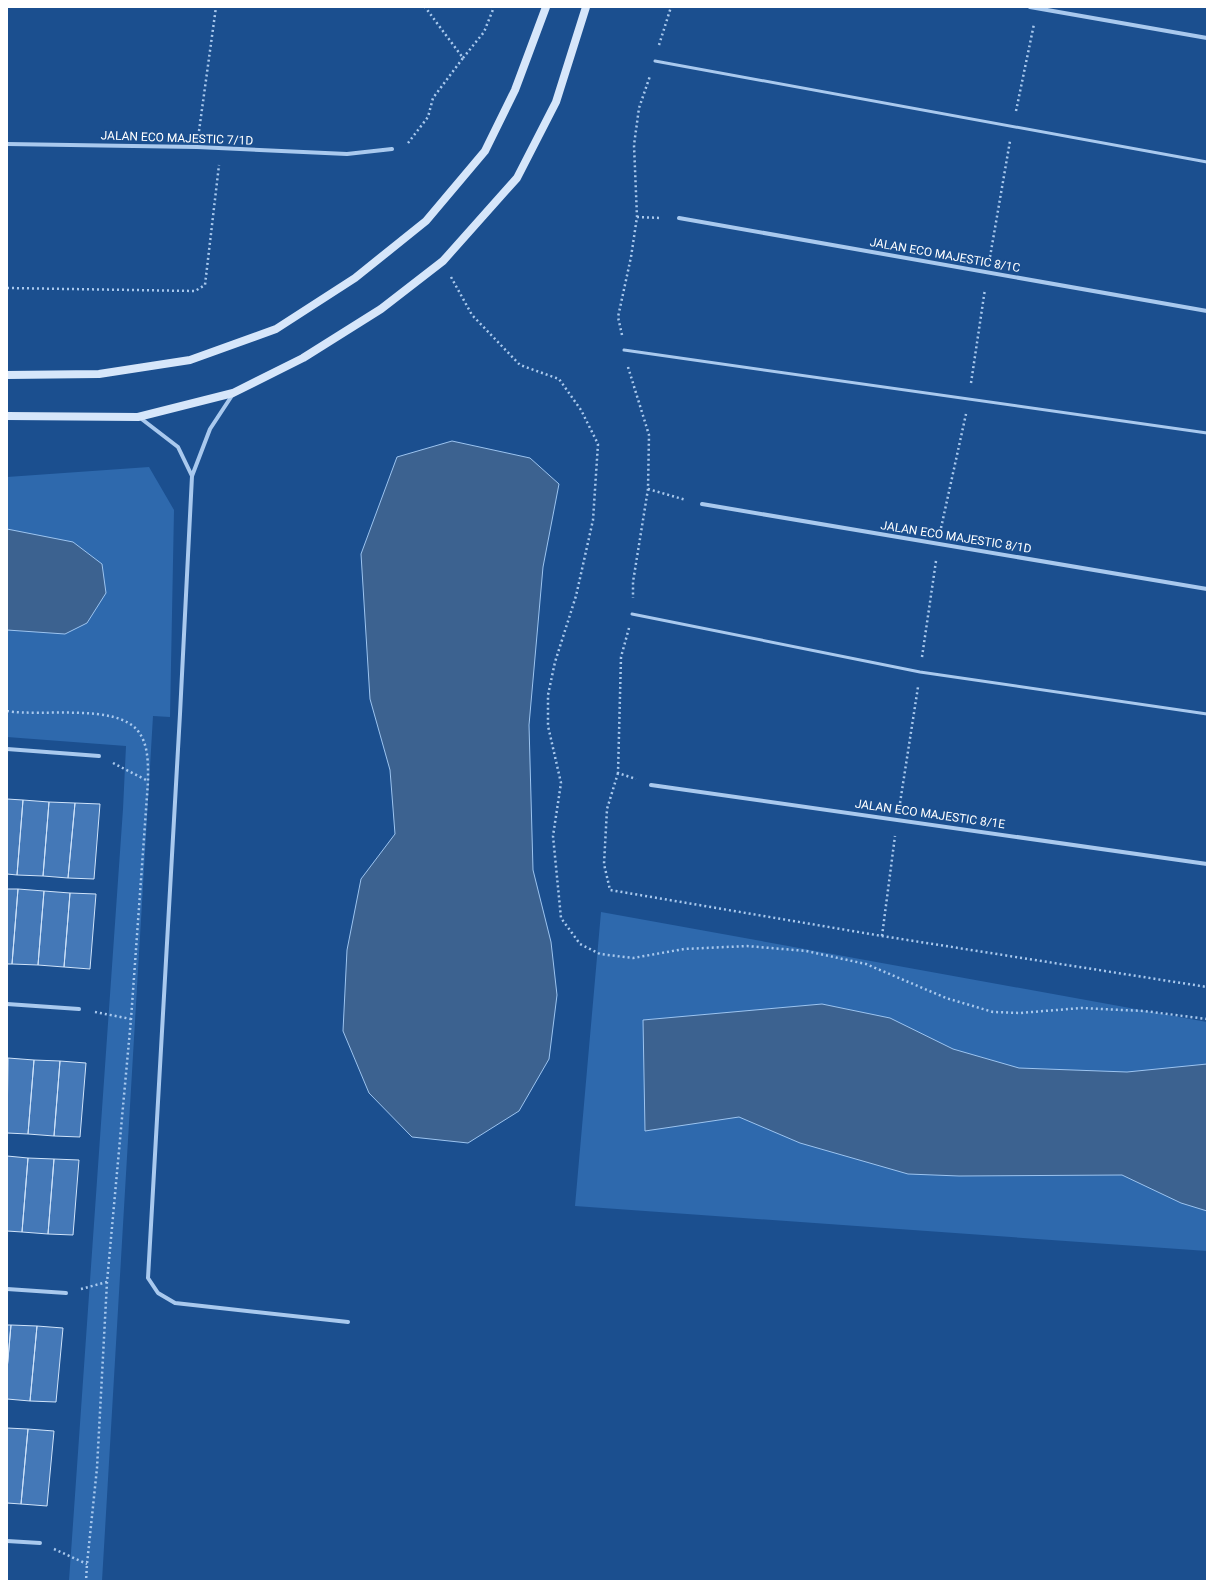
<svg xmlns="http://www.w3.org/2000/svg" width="1214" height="1588" font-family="Roboto,sans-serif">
<rect width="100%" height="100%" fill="#1b4f8f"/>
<path fill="#2e69ad" d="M 149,467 L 174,510 L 170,717 L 153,716 L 102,1581 L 69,1581 L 123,809 L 126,746 L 7,737 L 7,477 Z
M 601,912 L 1207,1022 L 1207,1251 L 575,1206 Z"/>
<path fill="#3c6290" stroke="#9cc4f0" d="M 452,441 L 530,458 L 559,484 L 543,567 L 529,725 L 533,870 L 551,942 L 557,995 L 549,1059 L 519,1111 L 468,1143 L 412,1137 L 369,1093 L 343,1031 L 347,950 L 361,879 L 395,834 L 390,770 L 370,699 L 361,554 L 397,457 Z
M 7,529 L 73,542 L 102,564 L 106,593 L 87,623 L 65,634 L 7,630 Z
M 822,1004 L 890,1018 L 953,1049 L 1019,1068 L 1127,1072 L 1207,1064 L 1207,1211 L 1181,1203 L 1122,1175 L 959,1176 L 908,1174 L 800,1143 L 739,1117 L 645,1131 L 643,1020 Z"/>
<path fill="#4478b7" stroke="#cfe3fa" d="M 7,799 L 23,800 L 17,875 L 7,874 Z
M 23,800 L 49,802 L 43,876 L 17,875 Z
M 49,802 L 75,803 L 68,878 L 43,876 Z
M 75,803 L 100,804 L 94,879 L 68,878 Z
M 7,889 L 18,889 L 12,964 L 7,964 Z
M 18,889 L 44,891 L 38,965 L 12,964 Z
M 44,891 L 70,893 L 64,967 L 38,965 Z
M 70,893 L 96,894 L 90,969 L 64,967 Z
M 8,1058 L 34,1060 L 28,1134 L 7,1133 Z
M 34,1060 L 60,1061 L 54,1136 L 28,1134 Z
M 60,1061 L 86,1063 L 80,1137 L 54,1136 Z
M 7,1156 L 28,1158 L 22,1232 L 7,1231 Z
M 28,1158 L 54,1159 L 48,1234 L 22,1232 Z
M 54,1159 L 79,1160 L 73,1235 L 48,1234 Z
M 7,1325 L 11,1325 L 7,1370 Z
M 11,1325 L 37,1326 L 30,1401 L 7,1399 L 7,1370 Z
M 37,1326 L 63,1328 L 56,1402 L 30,1401 Z
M 7,1428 L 28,1429 L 21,1504 L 7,1503 Z
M 28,1429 L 54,1431 L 47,1506 L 21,1504 Z"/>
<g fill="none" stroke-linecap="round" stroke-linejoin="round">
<path stroke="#a9c9ee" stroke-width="2.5" stroke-dasharray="2 3" stroke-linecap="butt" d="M 659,45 L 671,7
M 463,58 L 484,32 L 494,7
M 1016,111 L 1034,24
M 199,131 L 216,7
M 408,143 L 428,117 L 433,98 L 463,58 L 425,7
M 637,217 L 662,218
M 990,257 L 1010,141
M 451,277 L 472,315 L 520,365 L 559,379 L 581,410 L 598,444 L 593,520 L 576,596 L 555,662 L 548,695 L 548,726 L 561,783 L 553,836 L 561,918 L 580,944 L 600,954 L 633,958 L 684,949 L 747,946 L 806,951 L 866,964 L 946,998 L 993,1012 L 1020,1013 L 1081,1008 L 1144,1011 L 1207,1019
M 7,288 L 195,291 L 205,285 L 219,165
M 622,335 L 618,317 L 631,257 L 637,217 L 634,145 L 639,108 L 650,76
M 628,367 L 649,435 L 648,489 L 633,582 L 633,598
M 971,383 L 985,289
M 648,489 L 686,500
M 941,528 L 966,414
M 629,628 L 621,657 L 618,773 L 636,779
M 922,657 L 936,561
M 7,711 C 41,717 116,703 138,731 C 149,745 148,765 148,782 L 131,1019 L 107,1282 L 97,1468 L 87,1564 L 86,1581
M 113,763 L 148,781
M 618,773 L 607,809 L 604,864 L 610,890 L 882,936 L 1207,987
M 900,803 L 918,687
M 882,936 L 895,836
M 95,1012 L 131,1019
M 81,1289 L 107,1282
M 54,1549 L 87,1564"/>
<path stroke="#a9c9ee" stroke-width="3" d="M 655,61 L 1207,162
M 624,350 L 1207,433
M 632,614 L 920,672 L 1207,714"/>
<path stroke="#a9c9ee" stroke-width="4" d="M 1030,7 L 1207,38
M 7,144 L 197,147 L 347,154 L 392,149
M 679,218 L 1207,311
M 233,394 L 210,429 L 192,476 L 180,714 L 148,1278 L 158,1293 L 175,1303 L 348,1322
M 139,417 L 178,447 L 192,476
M 702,504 L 1207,589
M 7,749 L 99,756
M 651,785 L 1207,864
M 7,1004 L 79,1009
M 7,1289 L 66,1293
M 7,1541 L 40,1543"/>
<path stroke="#d6e6fa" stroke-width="8" d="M 7,375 L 99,374 L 190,360 L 276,329 L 355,278 L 426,221 L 485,151 L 515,90 L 546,7
M 7,416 L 138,417 L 233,393 L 303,358 L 381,309 L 443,261 L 517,178 L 556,102 L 586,7"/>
</g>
<g text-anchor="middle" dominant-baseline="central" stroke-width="3" stroke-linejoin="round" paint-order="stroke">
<g font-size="12" fill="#fff" stroke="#1b4f8f">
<text transform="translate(177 138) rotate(2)">JALAN ECO MAJESTIC 7/1D</text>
<text transform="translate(945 255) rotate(10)">JALAN ECO MAJESTIC 8/1C</text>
<text transform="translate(956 537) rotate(9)">JALAN ECO MAJESTIC 8/1D</text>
<text transform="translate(930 814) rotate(8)">JALAN ECO MAJESTIC 8/1E</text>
</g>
</g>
<rect width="1214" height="1588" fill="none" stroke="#ffffff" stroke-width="16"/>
</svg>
